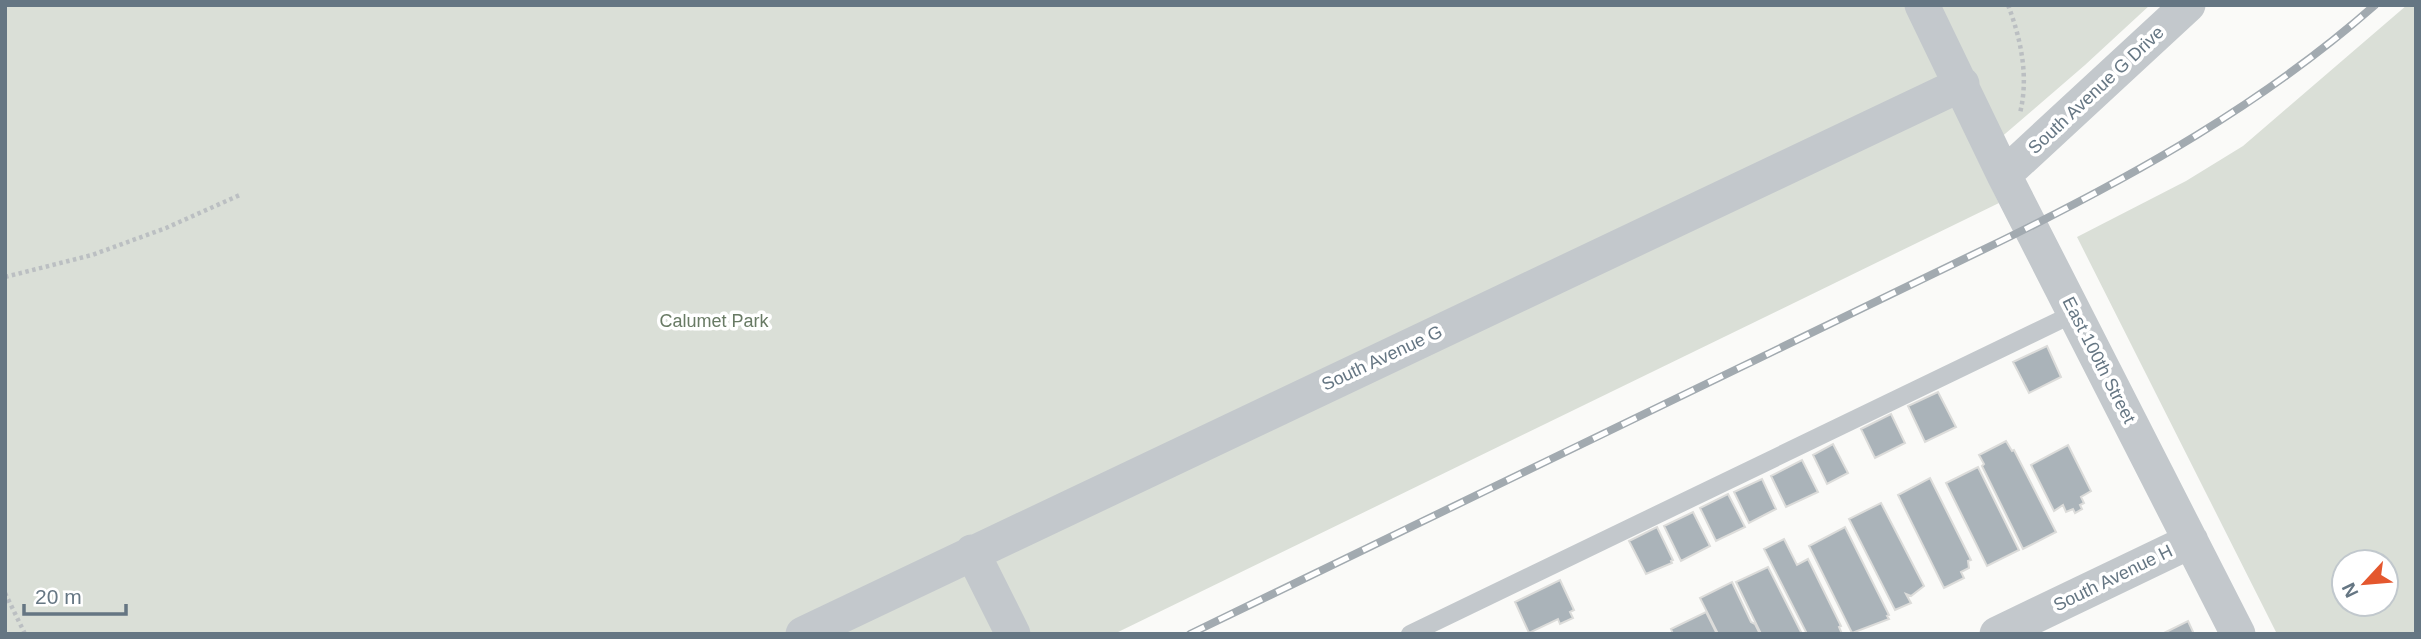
<svg xmlns="http://www.w3.org/2000/svg" width="2421" height="639" font-family="Helvetica,sans-serif">
<rect width="100%" height="100%" fill="#fafaf8"/>
<path fill="#dadfd7" fill-rule="evenodd" d="M 5,5 L 2150,5 L 2085,65 L 1977,158 L 1999,203 L 1114,634 L 5,634 Z
M 2407,5 L 2416,5 L 2416,634 L 2277,634 L 2077,237 L 2186,181 L 2243,146 ZM 2344,562 L 2386,562 L 2386,604 L 2344,604 Z"/>
<path fill="#aab3b9" stroke="#dcdcda" stroke-width="2" d="M 2047,346 L 2061,377 L 2029,393 L 2013,362 Z
M 1938,392 L 1956,427 L 1925,442 L 1908,406 Z
M 1891,414 L 1905,443 L 1875,458 L 1861,429 Z
M 2006,441 L 2012,451 L 2014,450 L 2056,532 L 2023,549 L 1982,466 L 1984,464 L 1979,455 Z
M 1833,444 L 1848,473 L 1827,484 L 1813,455 Z
M 2068,445 L 2091,491 L 2081,497 L 2084,503 L 2080,505 L 2082,509 L 2075,513 L 2073,509 L 2066,512 L 2063,505 L 2054,511 L 2031,465 Z
M 1802,460 L 1818,492 L 1786,507 L 1771,476 Z
M 1978,467 L 2019,550 L 1987,566 L 1946,483 Z
M 1930,478 L 1971,560 L 1968,561 L 1969,568 L 1961,572 L 1964,578 L 1944,588 L 1898,495 Z
M 1762,479 L 1776,509 L 1749,523 L 1734,492 Z
M 1728,494 L 1745,527 L 1716,541 L 1700,508 Z
M 1881,503 L 1924,586 L 1911,596 L 1906,594 L 1911,603 L 1895,610 L 1849,519 Z
M 1693,512 L 1710,546 L 1681,561 L 1664,526 Z
M 1657,527 L 1673,560 L 1671,561 L 1672,563 L 1646,574 L 1629,541 Z
M 1845,527 L 1889,615 L 1887,616 L 1889,619 L 1852,633 L 1809,546 Z
M 1784,539 L 1797,565 L 1808,559 L 1841,626 L 1839,627 L 1842,634 L 1807,634 L 1764,549 Z
M 1768,567 L 1802,634 L 1761,634 L 1736,582 Z
M 1560,580 L 1574,610 L 1570,612 L 1573,618 L 1560,624 L 1558,619 L 1529,633 L 1515,602 Z
M 1732,582 L 1751,622 L 1755,624 L 1760,634 L 1718,634 L 1700,598 Z
M 1706,612 L 1717,634 L 1673,634 L 1671,629 Z
M 2188,621 L 2194,634 L 2162,634 Z"/>
<g fill="none" stroke-linecap="round" stroke-linejoin="round">
<path stroke="#bbbfc2" stroke-width="4.5" stroke-dasharray="3.5 3.5" stroke-linecap="butt" d="M 2008,5 C 2021,39 2029,77 2020,113
M 5,277 L 92,255 L 166,228 L 242,194
M 5,593 L 25,634"/>
<path stroke="#c3c8cc" stroke-width="18" d="M 1410,634 L 2075,313"/>
<path stroke="#c3c8cc" stroke-width="35" d="M 1922,5 L 2004,175 L 2238,634
M 2004,175 L 2188,5
M 972,552 L 1013,634
M 803,634 L 1962,84
M 1997,634 L 2191,541"/>
<defs>
<path id="rail" d="M 1190,634 L 2001,241 C 2134,176 2264,103 2375,5"/>
</defs>
<use href="#rail" stroke="#a2aab0" stroke-width="8"/>
<use href="#rail" stroke="#fff" stroke-width="5" stroke-dasharray="16" stroke-linecap="butt"/>
</g>
<g text-anchor="middle" dominant-baseline="central" stroke-width="7" stroke-linejoin="round" paint-order="stroke">
<g font-size="18" fill="#657683" stroke="#fff">
<text transform="translate(2096 90) rotate(-43)">South Avenue G Drive</text>
<text transform="translate(1382 358) rotate(-25)">South Avenue G</text>
<text transform="translate(2099 360) rotate(63)">East 100th Street</text>
<text transform="translate(2113 578) rotate(-26)">South Avenue H</text>
</g>
<g font-size="18" fill="#687a64" stroke="#fff">
<text x="714" y="321">Calumet Park</text>
</g>
</g>
<rect width="2421" height="639" fill="none" stroke="#657683" stroke-width="14"/>
<g transform="translate(2365 583) rotate(244)"><circle r="33" fill="#ffffff" stroke="#c1c8cd" stroke-width="2"/>
<path d="M0-5L12 26L0 18L-12 26Z" fill="#e4572e"/>
<text y="-10" font-size="19" font-weight="bold" text-anchor="middle" fill="#657683">N</text>
</g>
<path d="M24 604v10h102v-10" fill="none" stroke="#657683" stroke-width="3.5"/>
<text x="35" y="604" font-size="21" fill="#657683" stroke="#ffffff" stroke-width="5" paint-order="stroke">20 m</text>
</svg>
